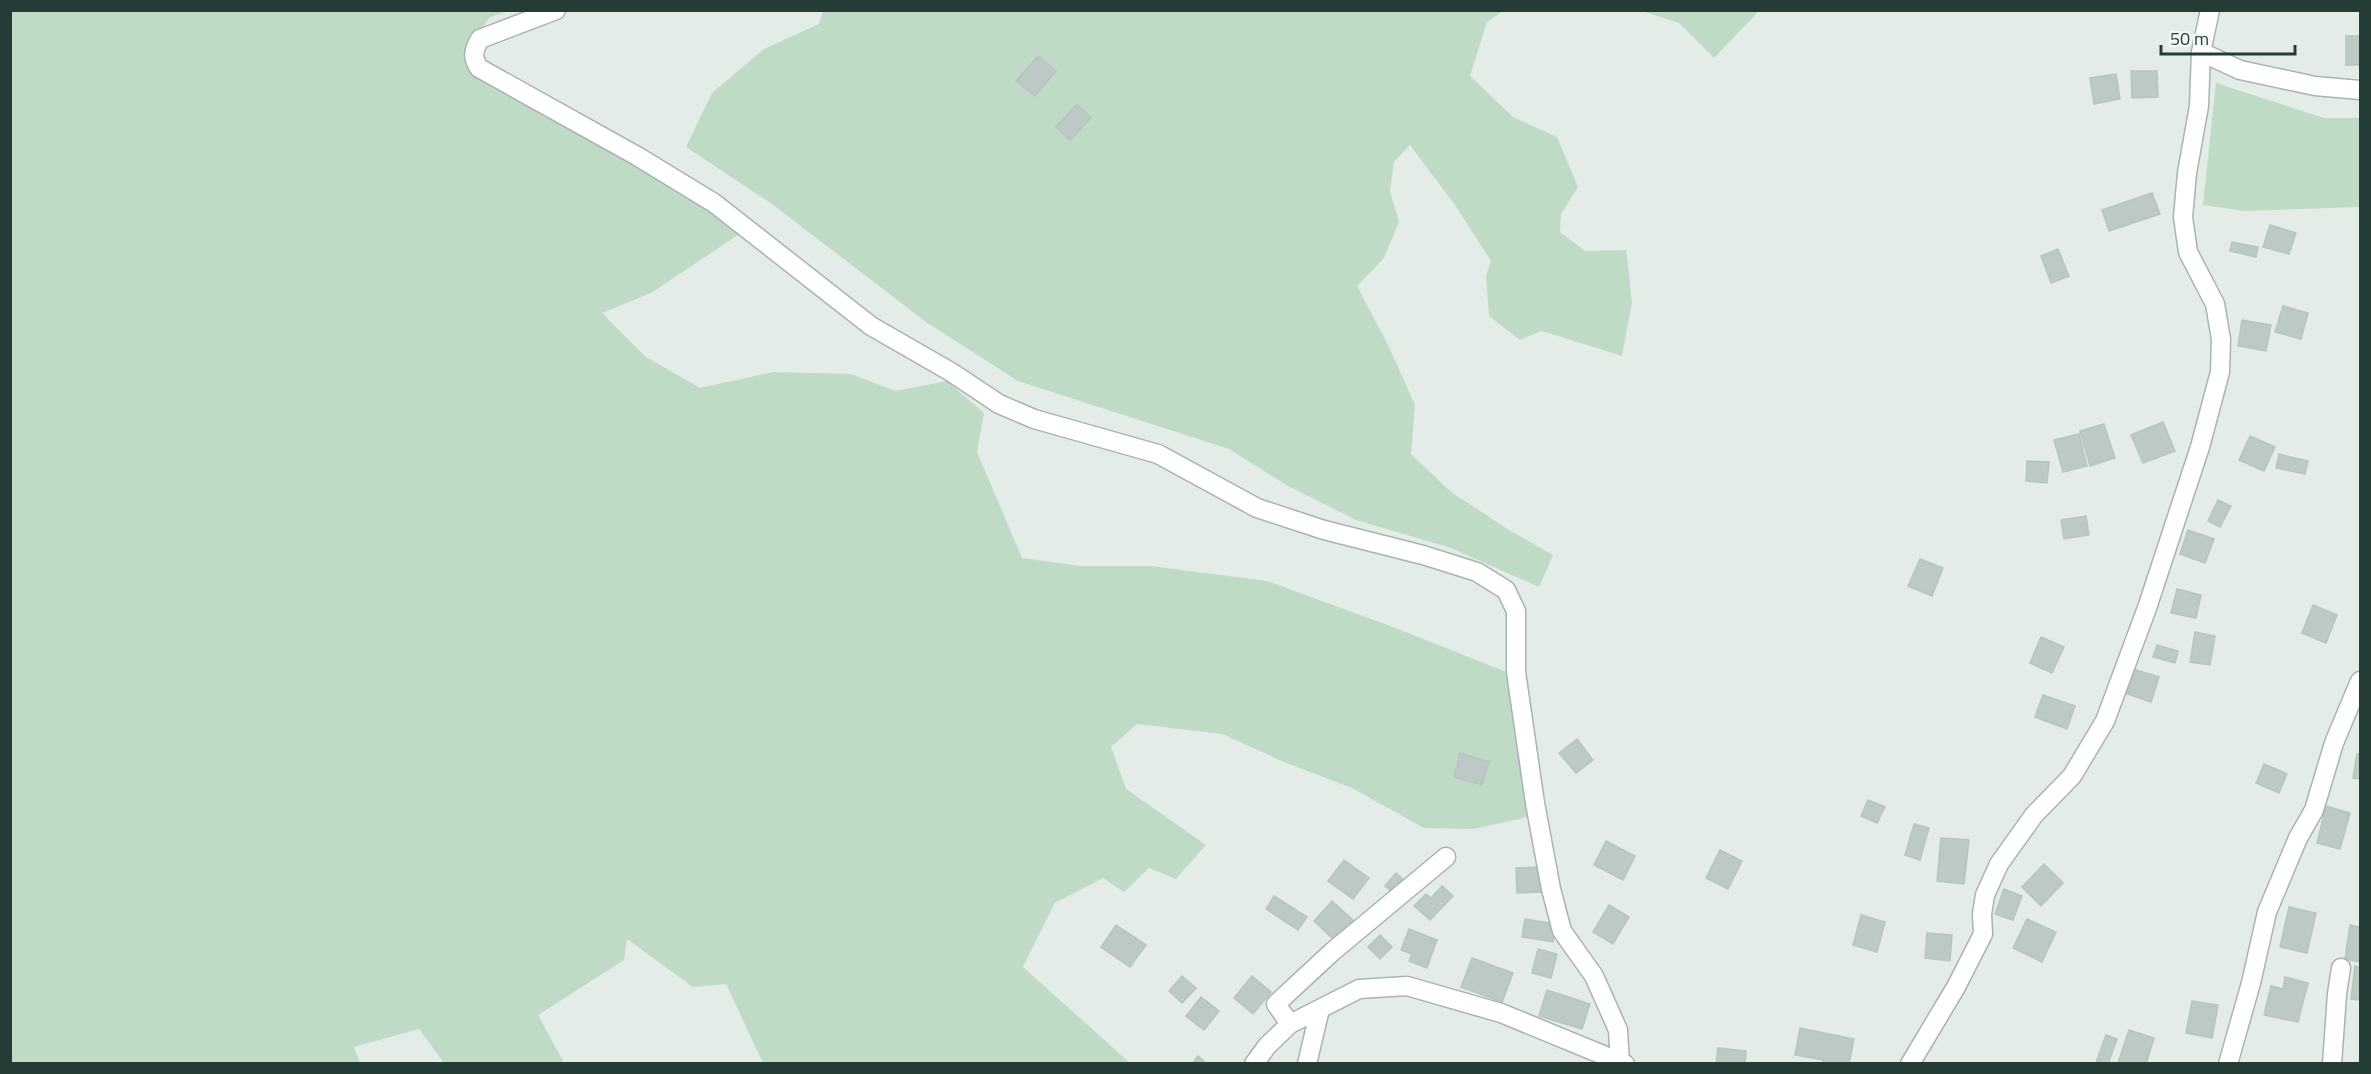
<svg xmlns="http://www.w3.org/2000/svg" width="2371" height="1074" font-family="'Titillium Web',sans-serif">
<rect width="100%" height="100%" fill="#e4ece8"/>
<path fill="#bfdbc6" d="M 10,11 L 507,11 L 489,18 L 476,38 L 488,64 L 747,229 L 651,293 L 602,313 L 646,357 L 700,388 L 773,372 L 851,374 L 895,391 L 947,381 L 984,413 L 977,452 L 1022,558 L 1080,566 L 1151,566 L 1267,581 L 1393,627 L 1509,673 L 1528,817 L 1473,829 L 1424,828 L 1352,788 L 1284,762 L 1222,734 L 1137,724 L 1111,747 L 1126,789 L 1206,845 L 1176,879 L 1149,868 L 1124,892 L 1103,878 L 1055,903 L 1023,967 L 1130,1063 L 763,1063 L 726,984 L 693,987 L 627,939 L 624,960 L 538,1015 L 564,1063 L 444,1063 L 419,1029 L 354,1047 L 360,1063 L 11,1063 Z
M 823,11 L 1503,11 L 1487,22 L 1470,76 L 1513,117 L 1557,137 L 1578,187 L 1561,214 L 1560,232 L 1585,251 L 1626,250 L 1632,302 L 1622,356 L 1542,331 L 1520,340 L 1489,316 L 1486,276 L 1491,261 L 1455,205 L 1410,145 L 1394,162 L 1390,191 L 1399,222 L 1384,258 L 1357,286 L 1389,347 L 1415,405 L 1411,454 L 1451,492 L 1509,530 L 1553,555 L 1539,587 L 1451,548 L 1356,520 L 1288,486 L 1229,449 L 1018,381 L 926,322 L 772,204 L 686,147 L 712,93 L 764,49 L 819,24 Z
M 1642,11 L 1759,11 L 1714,58 L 1679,23 Z
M 2216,83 L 2324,118 L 2360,118 L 2360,207 L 2244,211 L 2203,205 Z"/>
<path fill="#bcc9c4" stroke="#b7c5bf" stroke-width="1.5" d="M 2346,36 L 2360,36 L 2360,65 L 2346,65 Z
M 1038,56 L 1056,71 L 1035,96 L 1016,81 Z
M 2131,71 L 2157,71 L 2158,97 L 2132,98 Z
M 2116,74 L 2120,99 L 2094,104 L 2090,78 Z
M 1077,104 L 1091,118 L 1070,140 L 1056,127 Z
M 2152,193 L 2160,214 L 2109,231 L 2102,210 Z
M 2270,225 L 2296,233 L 2289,254 L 2263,247 Z
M 2232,242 L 2258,247 L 2256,257 L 2230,251 Z
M 2058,249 L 2069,276 L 2051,283 L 2041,256 Z
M 2283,306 L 2308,313 L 2301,339 L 2275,332 Z
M 2242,320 L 2271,325 L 2266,351 L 2238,346 Z
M 2163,422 L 2175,451 L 2143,463 L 2131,435 Z
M 2104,424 L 2115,458 L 2090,466 L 2080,431 Z
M 2079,434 L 2087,466 L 2063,472 L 2054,440 Z
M 2250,436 L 2275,447 L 2264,471 L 2239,460 Z
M 2279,454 L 2308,461 L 2305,474 L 2276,468 Z
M 2027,461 L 2049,462 L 2047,483 L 2026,481 Z
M 2218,500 L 2231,506 L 2220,527 L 2208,521 Z
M 2086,516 L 2089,535 L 2064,539 L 2061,520 Z
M 2188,530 L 2214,539 L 2205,563 L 2180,554 Z
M 1920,559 L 1943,568 L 1932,596 L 1908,586 Z
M 2177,589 L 2201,595 L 2196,618 L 2171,613 Z
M 2313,605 L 2337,615 L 2326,643 L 2302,633 Z
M 2195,632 L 2215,636 L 2210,665 L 2190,662 Z
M 2041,637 L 2064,647 L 2052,673 L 2030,663 Z
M 2157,645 L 2178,651 L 2175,663 L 2153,657 Z
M 2133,669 L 2159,677 L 2151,702 L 2125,693 Z
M 2043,695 L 2075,706 L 2067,729 L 2035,717 Z
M 1577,739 L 1593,760 L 1576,773 L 1559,753 Z
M 1460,753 L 1489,762 L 1482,785 L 1454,777 Z
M 2357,754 L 2360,754 L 2360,779 L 2353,778 Z
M 2264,764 L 2287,774 L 2279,793 L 2256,783 Z
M 1868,800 L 1885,807 L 1877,823 L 1861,816 Z
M 2326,806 L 2350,813 L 2340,849 L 2317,843 Z
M 1914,824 L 1929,828 L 1920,860 L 1905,855 Z
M 1941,838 L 1969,840 L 1964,884 L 1937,881 Z
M 1606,841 L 1635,856 L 1623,880 L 1594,865 Z
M 1720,850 L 1742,861 L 1728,889 L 1706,878 Z
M 1344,860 L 1369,878 L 1353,899 L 1328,881 Z
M 2044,864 L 2063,883 L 2041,906 L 2022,887 Z
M 1540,867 L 1541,892 L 1517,893 L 1516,868 Z
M 1396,873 L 1405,881 L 1395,894 L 1385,886 Z
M 1442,886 L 1453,896 L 1430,920 L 1414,906 L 1426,894 L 1431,898 Z
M 2004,889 L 2022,896 L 2013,920 L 1995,914 Z
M 1274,896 L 1307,917 L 1298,930 L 1266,909 Z
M 1332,901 L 1354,921 L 1335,941 L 1314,921 Z
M 1609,905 L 1629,917 L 1613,944 L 1593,932 Z
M 2289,907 L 2316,913 L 2307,953 L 2280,947 Z
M 1861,915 L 1885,922 L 1877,952 L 1853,945 Z
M 1525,919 L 1556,924 L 1553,942 L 1522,937 Z
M 2027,919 L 2056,932 L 2042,962 L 2013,948 Z
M 1116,925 L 1146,945 L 1130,967 L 1101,947 Z
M 2350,925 L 2360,927 L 2360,962 L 2345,959 Z
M 1409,929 L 1437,940 L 1427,968 L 1409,961 L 1412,954 L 1401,950 Z
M 1927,933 L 1952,935 L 1950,961 L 1925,958 Z
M 1380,935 L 1392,947 L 1380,959 L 1368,947 Z
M 1538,949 L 1557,954 L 1551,978 L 1532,973 Z
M 1472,958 L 1513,973 L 1502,1002 L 1461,987 Z
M 2355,966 L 2360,967 L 2360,1000 L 2351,999 Z
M 1182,976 L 1196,988 L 1182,1003 L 1169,991 Z
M 1252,976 L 1271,992 L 1253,1014 L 1234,998 Z
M 2285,977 L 2308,983 L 2298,1022 L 2264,1015 L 2271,986 L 2283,989 Z
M 1547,990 L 1590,1004 L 1582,1029 L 1539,1016 Z
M 1201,997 L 1219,1011 L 1204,1030 L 1186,1016 Z
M 2192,1001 L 2218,1005 L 2212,1038 L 2186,1033 Z
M 1800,1028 L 1854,1039 L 1849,1064 L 1823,1064 L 1823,1060 L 1795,1055 Z
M 2129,1030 L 2154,1038 L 2146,1064 L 2118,1063 Z
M 2106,1035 L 2117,1039 L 2108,1064 L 2098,1064 L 2096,1063 Z
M 1718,1048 L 1746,1051 L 1745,1064 L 1716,1064 Z
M 1198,1056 L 1207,1064 L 1192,1064 Z"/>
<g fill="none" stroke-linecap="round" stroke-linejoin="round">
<defs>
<path id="minor" d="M 556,10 L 480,39 C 473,51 472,57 479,68 L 637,156 L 714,203 L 871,326 L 951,372 L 999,404 L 1034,419 L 1158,454 L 1257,508 L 1324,530 L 1423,555 L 1477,572 L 1506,590 L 1516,611 L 1516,672 L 1535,803 L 1551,889 L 1562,931 L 1594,976 L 1618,1030 L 1620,1064
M 2201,52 L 2240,70 L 2315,86 L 2360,90
M 1290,1024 L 1276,1004 L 1332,952 L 1446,857
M 1254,1064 L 1267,1046 L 1290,1024 L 1359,989 L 1407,986 L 1501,1013 L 1625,1064
M 1307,1064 L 1320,1009
M 1910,1064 L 1956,987 L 1983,934 L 1982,914 L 1985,895 L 1999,864 L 2034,815 L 2072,776 L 2105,721 L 2147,608 L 2200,447 L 2220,372 L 2221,339 L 2215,304 L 2188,252 L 2183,217 L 2187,173 L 2199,106 L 2201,52 L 2210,10
M 2228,1064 L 2251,983 L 2267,912 L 2298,838 L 2314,810 L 2334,743 L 2360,681
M 2332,1064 L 2337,994 L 2341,968"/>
</defs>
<use href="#minor" stroke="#a7b4af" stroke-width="21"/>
<use href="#minor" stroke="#fff" stroke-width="18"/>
</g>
<rect width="2371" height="1074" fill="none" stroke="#253c36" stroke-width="24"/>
<path d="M2161 45v9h134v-9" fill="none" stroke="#253c36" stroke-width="3"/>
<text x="2170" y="45" font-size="18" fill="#253c36" stroke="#f4f9f6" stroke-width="4.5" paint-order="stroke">50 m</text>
</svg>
